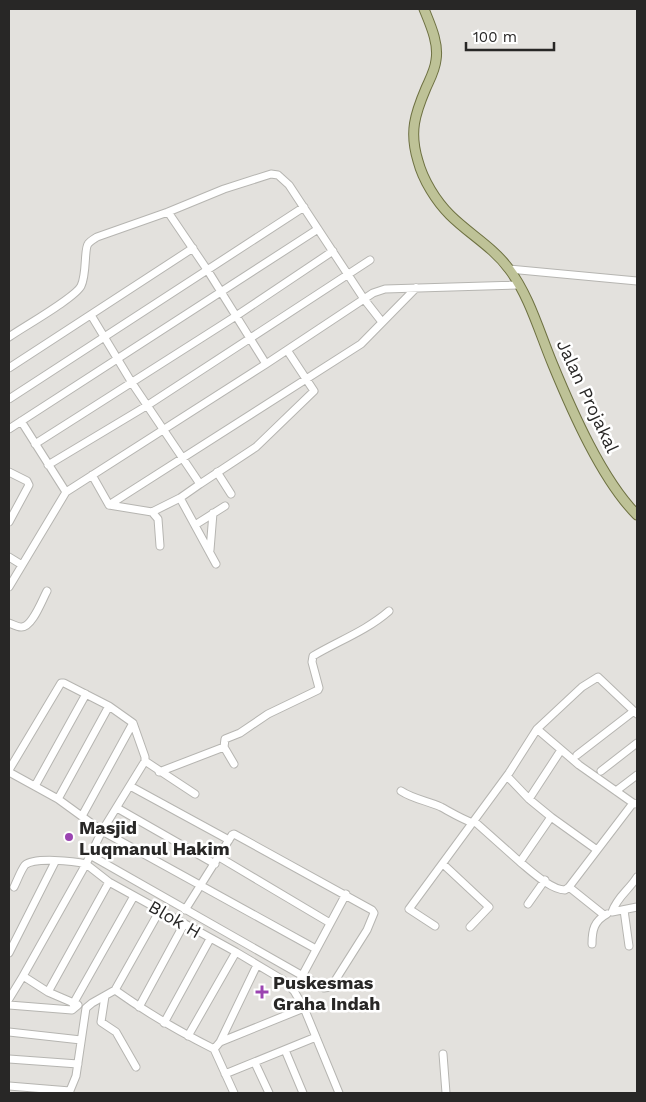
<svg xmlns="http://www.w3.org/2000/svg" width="646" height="1102" font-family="'Work Sans',sans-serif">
<rect width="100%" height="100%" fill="#e3e1dd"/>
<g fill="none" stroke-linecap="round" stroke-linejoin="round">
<defs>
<path id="minor" d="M 168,212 L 208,271 L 266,364
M 509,269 L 637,281
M 91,315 L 132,383 L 200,484 L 180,498 L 152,512 L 109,505
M 9,337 C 23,327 75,298 81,286 C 87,274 84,249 88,244 C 90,241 94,239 97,237 L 168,212 L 224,189 L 271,174 L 278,175 L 289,185 L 364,299 L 382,322
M 9,368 L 193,248
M 9,399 L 304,207
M 21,421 L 66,492
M 9,429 L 318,229
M 35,444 L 236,316 L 333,251
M 48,465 L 148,405 L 370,260
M 9,472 L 27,481 L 29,485 L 9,522
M 217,472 L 231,494
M 92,475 L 109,505 L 361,344 L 416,288
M 200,484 L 256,447 L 314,391 L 287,350
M 180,498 L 216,564
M 152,512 L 158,519 L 160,546
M 195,525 L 225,506
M 210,550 L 213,513
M 9,557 L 22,565
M 9,587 L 66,492 L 266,364 L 373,293 L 385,289 L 519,285
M 9,623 C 12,624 17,627 21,627 C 32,628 42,600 47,591
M 537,729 L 579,765 L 633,803
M 224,747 L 225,739 L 240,733 L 268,714 L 318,690 L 319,688 L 312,662 L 313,656 C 338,641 366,631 389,611
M 577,755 L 634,711
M 145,761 L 195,794
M 9,770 L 61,683 L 64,683 L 109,706 L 133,723 L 145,757 L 145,761 L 102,831 L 316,949
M 601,771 L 637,743
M 9,772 L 58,799 L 102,831 L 86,864 L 109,882 L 236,952 L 283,980 L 294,991 L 304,1008 L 339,1093
M 159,772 L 224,747 L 234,764
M 507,776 L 529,799 L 551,817 L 597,850
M 35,786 L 86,694
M 130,786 L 229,840
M 401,791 C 413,799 428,801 441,807 C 452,813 462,819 473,823
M 616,791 L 637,775
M 58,799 L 109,706
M 529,799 L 561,750
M 117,808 L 215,864
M 82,816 L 133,723
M 551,817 L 520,862 C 531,871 551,890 565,890 L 569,887 L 630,807 L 633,803 L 637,804
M 474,821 L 520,862
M 90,855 L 324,988 L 331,987 L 367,930 L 374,913 L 372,910 L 234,834 L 232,835 L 185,910
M 219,857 L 330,923
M 443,864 L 489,907 L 470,927
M 637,877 C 629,890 617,897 612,912 L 637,907
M 569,887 L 604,915
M 528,904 L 545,880
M 624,910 L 629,946
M 435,926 L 409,909 L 509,773 L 537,729 L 582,687 L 598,677 L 637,714
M 592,944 C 592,930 594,921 607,914
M 9,953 L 55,862
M 23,976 L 48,992 L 76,1004
M 115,990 L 160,910
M 294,991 L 346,894
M 48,992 L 109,882
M 105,996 L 101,1022 L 116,1032 L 136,1067
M 9,999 L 23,976 L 86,864 C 74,861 34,857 25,865 C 21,870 17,881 14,887
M 73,1004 L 134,896
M 9,1005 L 72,1010 L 78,1005
M 139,1007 L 184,924
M 164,1023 L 210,939
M 9,1032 L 81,1040
M 188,1036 L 236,952
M 220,1042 L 304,1008
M 214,1049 L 220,1042 L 257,965
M 214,1049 L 234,1093
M 285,1050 L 303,1093
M 443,1054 L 446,1093
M 9,1059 L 78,1064
M 255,1063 L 269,1093
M 225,1074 L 316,1037
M 9,1086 L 70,1091
M 69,1093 L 76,1076 L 86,1008 L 92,1003 L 115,990 C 147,1013 180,1032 214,1049"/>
<path id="major" d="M 424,9 C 430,24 439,43 436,60 C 435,70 430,79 426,88 C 415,114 409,132 418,161 C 423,180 436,201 450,215 C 469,234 493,247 509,269 C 529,295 540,334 553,365 C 572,411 602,480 637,515"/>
</defs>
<use href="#minor" stroke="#b6b5b1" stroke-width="9"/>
<use href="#major" stroke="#6e7142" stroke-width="11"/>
<use href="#minor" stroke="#fff" stroke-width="7"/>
<use href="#major" stroke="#bec297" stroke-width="9"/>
</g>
<g fill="#9b44b1" stroke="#fff" stroke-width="2">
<circle cx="69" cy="837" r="5"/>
<path d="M259.5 984.5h5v5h5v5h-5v5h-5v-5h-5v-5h5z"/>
</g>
<g text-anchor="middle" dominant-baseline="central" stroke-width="5" stroke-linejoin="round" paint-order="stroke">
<g font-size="18" fill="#282726" stroke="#fff">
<text transform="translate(588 396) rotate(65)">Jalan Projakal</text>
<text transform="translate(175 919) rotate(30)">Blok H</text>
</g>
<g font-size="18" font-weight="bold" fill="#282726" stroke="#fff" text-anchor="start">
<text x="79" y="827">Masjid<tspan x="79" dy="21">Luqmanul Hakim</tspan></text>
<text x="273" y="982">Puskesmas<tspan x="273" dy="21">Graha Indah</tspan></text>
</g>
</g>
<rect width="646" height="1102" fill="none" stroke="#282726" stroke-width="20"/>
<path d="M466 42v8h88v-8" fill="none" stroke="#282726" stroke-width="2.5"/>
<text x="473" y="42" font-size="15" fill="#282726" stroke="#ffffff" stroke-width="4" paint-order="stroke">100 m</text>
</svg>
